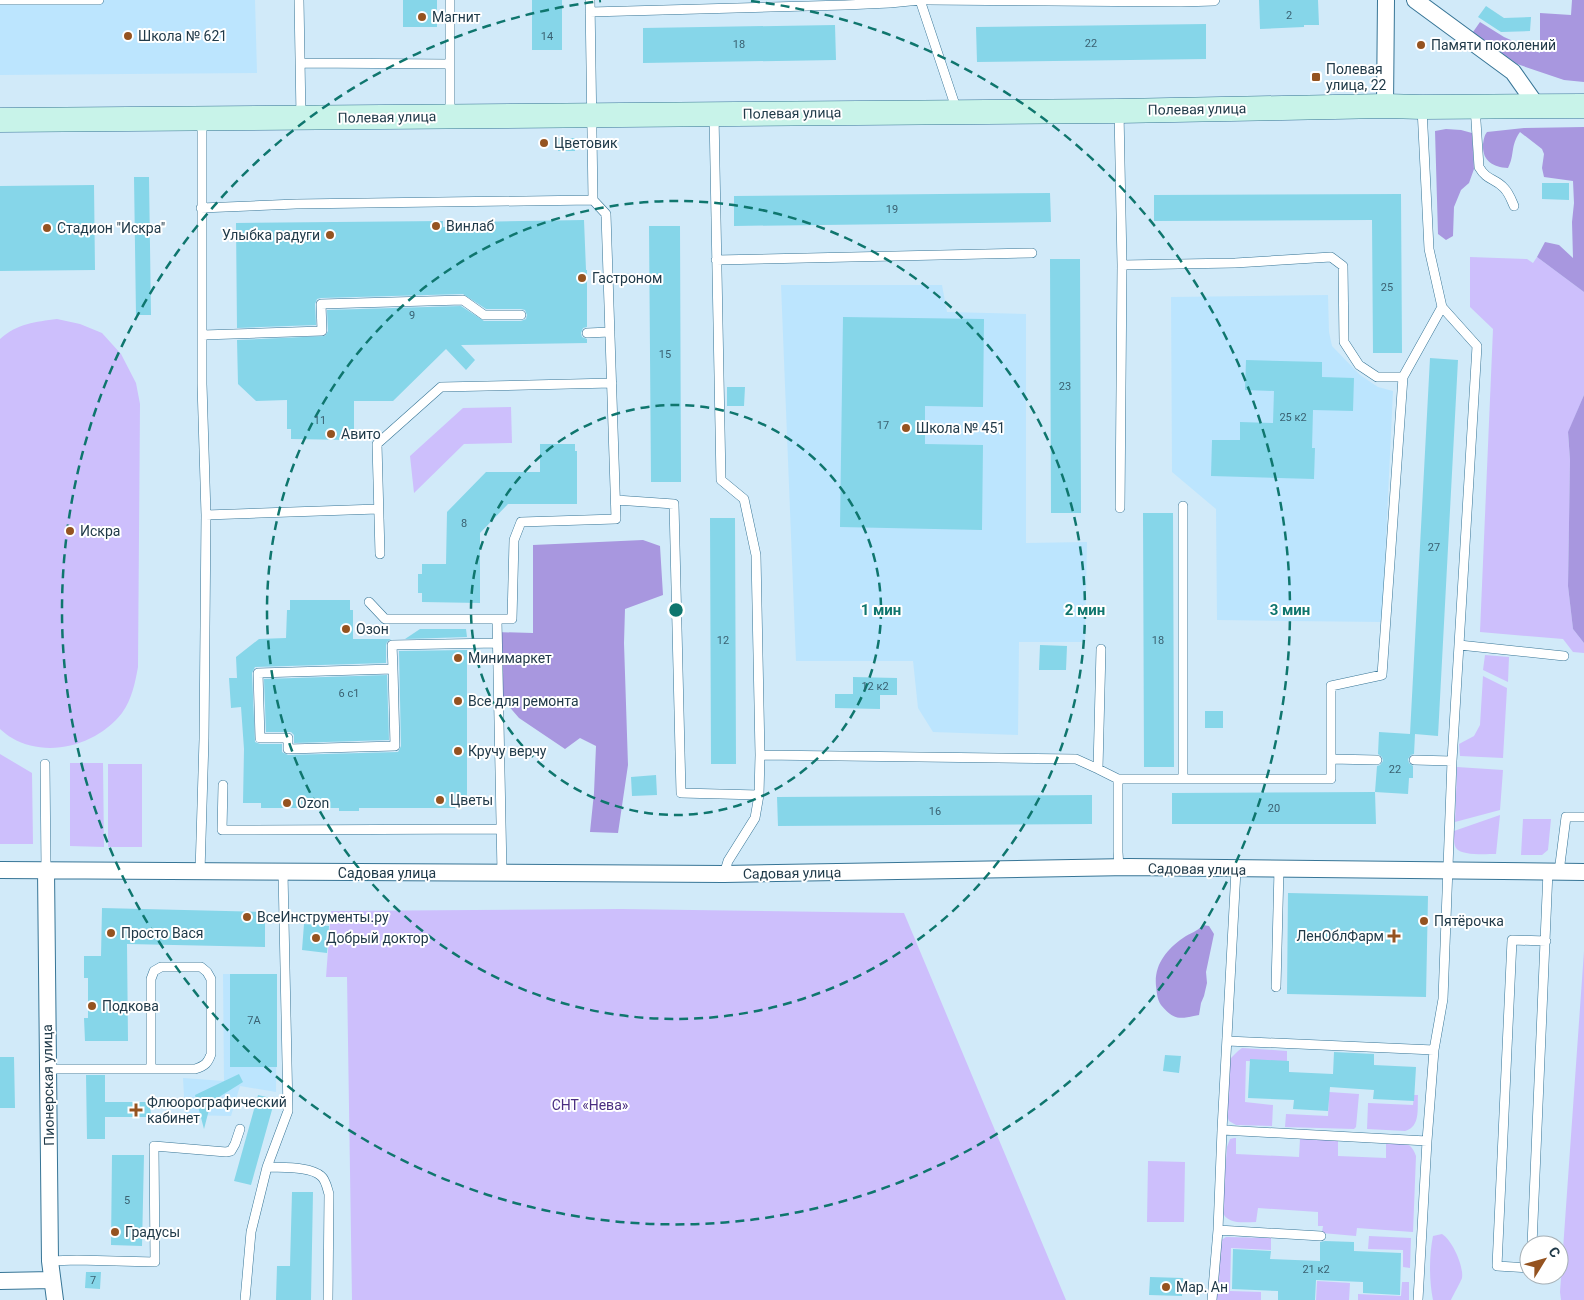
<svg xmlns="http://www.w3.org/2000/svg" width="1584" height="1300" viewBox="0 0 1584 1300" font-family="Roboto,sans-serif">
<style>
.built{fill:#bce5fe}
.green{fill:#cdbffc}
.forest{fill:#a897df}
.building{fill:#86d6e9}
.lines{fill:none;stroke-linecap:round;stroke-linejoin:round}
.lane-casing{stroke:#377596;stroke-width:10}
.street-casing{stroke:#377596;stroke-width:18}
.secondary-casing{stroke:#377596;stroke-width:25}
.lane{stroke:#fff;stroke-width:9}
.street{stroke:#fff;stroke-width:16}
.secondary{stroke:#c8f3e9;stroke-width:24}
.ring{fill:none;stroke:#0f766e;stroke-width:2.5;stroke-dasharray:9 6}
.poi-dot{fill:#955320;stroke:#fff;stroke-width:2}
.labels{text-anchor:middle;stroke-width:4;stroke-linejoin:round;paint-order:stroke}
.number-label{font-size:11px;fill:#3a6171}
.poi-label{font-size:14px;fill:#203a49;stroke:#fff;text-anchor:start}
.street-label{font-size:14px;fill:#203a49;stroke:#fff}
.park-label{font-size:14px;fill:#4a2e81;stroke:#fff}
.centre{fill:#0f766e;stroke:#fff;stroke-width:2.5}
.ring-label{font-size:15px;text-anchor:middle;font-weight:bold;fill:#0f766e;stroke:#fff;stroke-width:4;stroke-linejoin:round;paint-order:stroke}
</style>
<rect width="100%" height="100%" fill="#d1eaf9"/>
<path class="built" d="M0 0H255L257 73 0 75Z
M781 285H942L947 312 1026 314V543L1087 542 1085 642H1019L1018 735 933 732 918 708 913 661H796Z
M1328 295 1329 332 1332 346 1360 375 1378 387 1393 391 1382 622 1217 620 1216 509 1172 472 1171 297Z
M223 974H277L276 1092 240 1086 231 1116 185 1115 183 1078 224 1081Z"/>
<path class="green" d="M1470 257 1527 259 1533 263 1537 257 1584 292V395L1568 433 1570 460 1568 586 1573 629 1584 643V653L1573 652 1563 639 1480 632 1493 329 1470 307Z
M57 319 80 324 102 333 121 354 136 383 140 404 138 667C135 683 132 699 122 713 97 745 48 759 12 738 8 736 4 732 0 729V339C18 323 35 322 57 319Z
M511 407 512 443 464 444 414 493 410 456 463 408Z
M1485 655 1509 657 1508 682 1483 670Z
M1483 676 1507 688 1503 758 1460 756 1459 744 1474 736 1480 725Z
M0 754 32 773 33 844H0Z
M70 763H103L104 847 70 846Z
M108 764H142V847H108Z
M1457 767 1503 770 1500 810 1455 822Z
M1500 815 1496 854C1486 854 1461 856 1456 848 1453 843 1454 836 1454 831Z
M1523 819H1551L1548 850 1542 855H1521Z
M621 909 904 913 1066 1300H352L347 977H326L331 911Z
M1584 951V1300H1561L1560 1292Z
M1242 1048 1287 1051V1062L1246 1061 1245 1102 1273 1105 1272 1126 1236 1125 1229 1121 1226 1113 1230 1059 1238 1051Z
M1329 1092 1359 1094 1356 1127 1354 1129 1285 1127 1286 1114 1328 1116Z
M1414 1095H1418C1417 1108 1421 1127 1405 1131L1367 1129 1368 1103 1413 1105Z
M1234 1138H1236V1154L1299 1157 1300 1139 1338 1140V1156L1386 1158V1142C1401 1143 1410 1139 1416 1156L1413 1232 1357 1228 1356 1236 1322 1233 1323 1226H1318V1212L1258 1208 1256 1222C1243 1222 1227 1225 1222 1211L1227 1147 1230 1139Z
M1148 1161 1185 1162 1184 1222H1147Z
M1442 1234C1452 1240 1464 1266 1462 1278 1461 1281 1453 1296 1451 1300H1433C1429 1281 1429 1255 1433 1236Z
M1369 1236 1411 1238 1410 1268 1403 1267V1250L1368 1249Z
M1226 1237 1271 1238V1250L1231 1248 1230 1291 1261 1292V1300H1214L1220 1241Z
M1317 1281 1350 1283 1349 1300H1316Z
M1402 1282H1409V1300H1358V1294L1401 1296Z"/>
<path class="forest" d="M1572 0H1584V82L1564 80 1517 64 1473 32 1480 22 1504 37 1540 53V13L1571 15Z
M1584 127V292L1537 257 1545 242 1559 245 1573 258 1572 222 1574 203 1573 181 1544 177 1542 168 1544 154 1542 149 1520 132C1510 146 1515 155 1508 168 1492 167 1482 160 1483 144 1484 139 1484 136 1487 132L1524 128Z
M1446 129 1461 130 1472 133 1474 169 1469 183 1461 190 1454 207 1453 236 1446 240 1438 234 1435 131Z
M1584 395V643L1573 629 1568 586 1570 460 1568 432Z
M643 540 660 546 663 595 625 609 624 643 628 765 618 833 590 832 594 793 596 746 580 738 565 749 519 718 499 695 495 632 533 633V545Z
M1203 925 1209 926 1214 934 1206 972 1207 983 1204 996 1201 1003 1199 1015C1180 1019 1174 1021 1161 1005 1157 999 1157 993 1156 986 1154 965 1166 950 1183 938 1190 933 1197 932 1203 925Z"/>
<path class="building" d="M403 0H437V27H403Z
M532 0H562V50H532Z
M1259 0H1318L1319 25H1304V27L1260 29Z
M1486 6 1504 18 1531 17 1530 31 1501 32 1478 17Z
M1206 24V59L977 62 976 27Z
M835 25 836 60 643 63V28Z
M558 138H575V151H558Z
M134 177H149L151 315H136Z
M1542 183H1569V200L1542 199Z
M94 185 95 270 0 271V186Z
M1050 193 1051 222 734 226V196Z
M1401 194 1402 353H1373L1372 220 1154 221V195Z
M584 220 586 270H587V327L583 328 581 333 582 337 587 339V343L461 345 475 360 466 370 446 349 393 401H354V430H350V440L291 439V429H287V400L256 401 238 384 237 340 325 336 328 331 327 310 461 306 484 321H521L526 319 527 315 525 310 521 309H486L463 294 321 298 317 299 315 304 316 325 237 328 236 223 443 221V227H471V222Z
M649 226H680L681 482H651Z
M1050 259H1080L1081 513H1051Z
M843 317 984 319 983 407 925 406V444L983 445 982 530 840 527Z
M1430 358 1458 360 1438 736 1415 734 1414 754 1411 755 1408 759 1409 763 1413 766V778H1409L1408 794 1375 792 1377 766 1380 765 1383 761 1382 757 1378 754 1379 732 1410 734Z
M1246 360 1322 362V377L1354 378 1353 411 1313 410 1312 448H1315L1314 479 1211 476 1212 440H1240V422L1273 423 1274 391 1245 390Z
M727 387H745L744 406H727Z
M540 444H575V451H577V504H508L480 533V603L422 602V593H418V574H422V564H446L447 512 486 472H540Z
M1143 513H1173L1174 767H1144Z
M710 518H735L736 764H711Z
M290 600H350V610H353V639H391L387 642 386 645V663L255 667 252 673 255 742 260 744H282V752L288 755 398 752 401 746 399 651 467 650V806H455V808H359V811H339V808H261V803H243L244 749 241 707 231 708 229 678H237L236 657 259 639 286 638 287 610H290Z
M420 629H466L467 637 405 639Z
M1040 645 1067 646 1066 670H1039Z
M387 675 389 740 294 743V735L291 732H266L264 679Z
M853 677 897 678V695H880V709L835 708V694H853Z
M1205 711H1223V728H1205Z
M656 775 657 795 632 796 631 777Z
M1375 792 1376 824H1172V793Z
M1092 795V824L778 826 777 797Z
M1288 893 1428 896 1426 997 1287 994Z
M102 908 265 912V947L127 944 128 1041H85L84 1018H88V978H84V956H101Z
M304 924 329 926 327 953 302 950Z
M230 974H277V1067H230Z
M1334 1052 1374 1054V1065L1416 1067 1414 1101 1373 1099 1374 1090 1330 1087 1328 1111 1293 1109 1294 1100 1248 1098 1250 1059 1289 1061V1072L1333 1074Z
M1165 1055 1181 1056 1179 1073 1163 1071Z
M0 1057H14L15 1108H0Z
M239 1074 243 1082 211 1102 204 1129 195 1095Z
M86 1075H105V1102H150L151 1117H105V1139H87Z
M258 1095 275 1099 251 1185 234 1181Z
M112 1155H144L142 1246 111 1245Z
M292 1192H313L311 1300H276L277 1266H290Z
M1325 1241 1354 1242V1251L1401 1253 1400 1295 1363 1293V1282L1316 1280 1315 1300H1278V1291L1232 1289 1233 1249 1271 1251 1270 1259 1320 1261V1242Z
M86 1272H101L100 1289 85 1288Z
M1150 1277 1183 1278 1182 1296 1149 1295Z"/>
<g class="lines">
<g class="lane-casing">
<path id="lane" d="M0 0H99
M299 0 301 117
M920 0 957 111
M928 0 1181 2 1214 1 1215 0
M590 12 845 5 890 3 920 0
M300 63 450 64
M1475 106 1479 167C1487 181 1495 178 1504 188 1509 193 1511 199 1514 206
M1119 111 1122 265 1120 508
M714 114 721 480 744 499 756 555 760 755 759 795 755 818 728 861 724 874
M450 115V0
M201 208 296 204 593 200
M716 260 1032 253
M1122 265 1235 263 1331 257 1343 266 1344 342 1359 365 1377 377H1403
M587 333 610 332
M203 335 322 331 321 304 463 300 484 315H521
M616 500 674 504 681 793 759 795
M1183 506V778
M206 515 378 509
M380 554 377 444 441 387 612 383
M369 602 385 619H512L514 540 521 522 616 519 606 214 593 200 590 0
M497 620 502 873
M1459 645 1564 656
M1101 649 1098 769 1118 779V852L1119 868
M393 669 395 746 288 749V738H260L258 673 393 669 392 645 497 643
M760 755 1076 759 1098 769
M1331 759 1377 760
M1414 760 1452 761
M45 764 46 870
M1118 779H1331V686L1382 675 1403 377 1442 307
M223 785 222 830 501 829
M200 872 204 739 206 515 202 384V118
M1559 872 1566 817H1584
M1276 987 1279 869
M1227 1041 1434 1050
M48 1069H195C205 1066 208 1063 211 1054V979L207 972 201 967H161L154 971 151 979V1068
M1222 1130 1427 1141
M267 1167C282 1168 310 1166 321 1176 326 1180 327 1188 329 1194L328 1300
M1218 1230 1321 1236
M1532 1245 1548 871
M50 1261 77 1260 155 1262 154 1146 226 1152 231 1151 235 1144 240 1129
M1529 1268 1497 1266 1512 940 1546 941
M245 1300 251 1232 267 1167 288 1111 283 872
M1212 1300 1218 1230 1222 1130 1236 870
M1418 1300 1427 1141 1434 1050 1443 999 1452 761 1477 346 1442 307 1429 249 1422 108"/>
</g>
<g class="street-casing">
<path id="street" d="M1415 0 1513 72 1537 106
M1385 106 1386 0
M0 870 724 874 1129 867 1584 872
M46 870 50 1261 55 1300
M0 1281 52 1280"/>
</g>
<g class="secondary-casing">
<path id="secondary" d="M0 120 1119 111 1385 106 1422 107 1584 106"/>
</g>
<use href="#lane" class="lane"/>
<use href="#street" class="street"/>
<use href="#secondary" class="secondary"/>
</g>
<g class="ring">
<circle cx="676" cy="610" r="205"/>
<circle cx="676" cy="610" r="409"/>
<path d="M751 1A614 614 0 1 1 601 1"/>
</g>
<g class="poi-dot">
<circle cx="422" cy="17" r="5"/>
<circle cx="128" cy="36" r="5"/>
<circle cx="1421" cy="45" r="5"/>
<rect x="1311" y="72" width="10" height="10" rx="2.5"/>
<circle cx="544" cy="143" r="5"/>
<circle cx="436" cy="226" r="5"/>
<circle cx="47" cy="228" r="5"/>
<circle cx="330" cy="235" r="5"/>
<circle cx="582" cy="278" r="5"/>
<circle cx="906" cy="428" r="5"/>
<circle cx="331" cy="434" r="5"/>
<circle cx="70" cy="531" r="5"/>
<circle cx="346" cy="629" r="5"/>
<circle cx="458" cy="658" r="5"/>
<circle cx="458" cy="701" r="5"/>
<circle cx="458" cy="751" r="5"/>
<circle cx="440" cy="800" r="5"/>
<circle cx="287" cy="803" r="5"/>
<circle cx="247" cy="917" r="5"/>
<circle cx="1424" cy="921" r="5"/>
<circle cx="111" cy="933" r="5"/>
<path d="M1391.5 928.5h5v5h5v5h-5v5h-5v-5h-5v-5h5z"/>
<circle cx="316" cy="938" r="5"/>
<circle cx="92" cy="1006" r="5"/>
<path d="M133.5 1102.5h5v5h5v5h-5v5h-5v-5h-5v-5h5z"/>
<circle cx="115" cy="1232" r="5"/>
<circle cx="1166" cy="1287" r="5"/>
</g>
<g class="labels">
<g class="number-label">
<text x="1289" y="19">2</text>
<text x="547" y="40">14</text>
<text x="1091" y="47">22</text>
<text x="739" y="48">18</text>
<text x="892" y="213">19</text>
<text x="1387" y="291">25</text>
<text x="412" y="319">9</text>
<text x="665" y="358">15</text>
<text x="1065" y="390">23</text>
<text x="1293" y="421">25 к2</text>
<text x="320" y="424">11</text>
<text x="883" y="429">17</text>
<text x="464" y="527">8</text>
<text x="1434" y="551">27</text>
<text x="723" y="644">12</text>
<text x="1158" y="644">18</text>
<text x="875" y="690">12 к2</text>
<text x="349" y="697">6 с1</text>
<text x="1395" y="773">22</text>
<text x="1274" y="812">20</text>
<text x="935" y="815">16</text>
<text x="254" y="1024">7А</text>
<text x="127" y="1204">5</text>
<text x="1316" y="1273">21 к2</text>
<text x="93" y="1284">7</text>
</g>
<g class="poi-label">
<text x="432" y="22">Магнит</text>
<text x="138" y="41">Школа № 621</text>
<text x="1431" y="50">Памяти поколений</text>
<text x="1326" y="74">Полевая<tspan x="1326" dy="16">улица, 22</tspan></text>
<text x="554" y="148">Цветовик</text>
<text x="446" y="231">Винлаб</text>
<text x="57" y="233">Стадион "Искра"</text>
<text x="320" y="240" text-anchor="end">Улыбка радуги</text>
<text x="592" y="283">Гастроном</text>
<text x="916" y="433">Школа № 451</text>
<text x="341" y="439">Авито</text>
<text x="80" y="536">Искра</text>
<text x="356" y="634">Озон</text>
<text x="468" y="663">Минимаркет</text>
<text x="468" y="706">Все для ремонта</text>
<text x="468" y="756">Кручу верчу</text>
<text x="450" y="805">Цветы</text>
<text x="297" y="808">Ozon</text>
<text x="257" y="922">ВсеИнструменты.ру</text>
<text x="1434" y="926">Пятёрочка</text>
<text x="121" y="938">Просто Вася</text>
<text x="1384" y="941" text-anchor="end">ЛенОблФарм</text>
<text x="326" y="943">Добрый доктор</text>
<text x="102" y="1011">Подкова</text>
<text x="147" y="1107">Флюорографический<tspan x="147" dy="16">кабинет</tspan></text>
<text x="125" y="1237">Градусы</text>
<text x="1176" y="1292">Мар. Ан</text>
</g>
<g class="street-label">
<text transform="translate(1197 109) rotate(-1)" y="5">Полевая улица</text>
<text transform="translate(792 113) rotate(-1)" y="5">Полевая улица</text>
<text transform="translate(387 117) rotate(-1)" y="5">Полевая улица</text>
<text transform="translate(1197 869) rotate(1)" y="5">Садовая улица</text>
<text x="387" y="878">Садовая улица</text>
<text transform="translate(792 873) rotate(-1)" y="5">Садовая улица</text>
<text transform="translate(48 1085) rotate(-91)" y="5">Пионерская улица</text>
</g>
<g class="park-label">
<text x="590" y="1110">СНТ «Нева»</text>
</g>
</g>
<circle cx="676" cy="610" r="8" class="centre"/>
<g class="ring-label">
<text x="881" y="615">1 мин</text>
<text x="1085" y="615">2 мин</text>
<text x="1290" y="615">3 мин</text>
</g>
<g transform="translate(1544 1260) rotate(53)"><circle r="24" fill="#ffffff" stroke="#a6b0b6"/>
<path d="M0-4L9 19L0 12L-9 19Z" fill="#955320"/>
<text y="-8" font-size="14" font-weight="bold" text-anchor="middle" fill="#203a49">С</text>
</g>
</svg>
